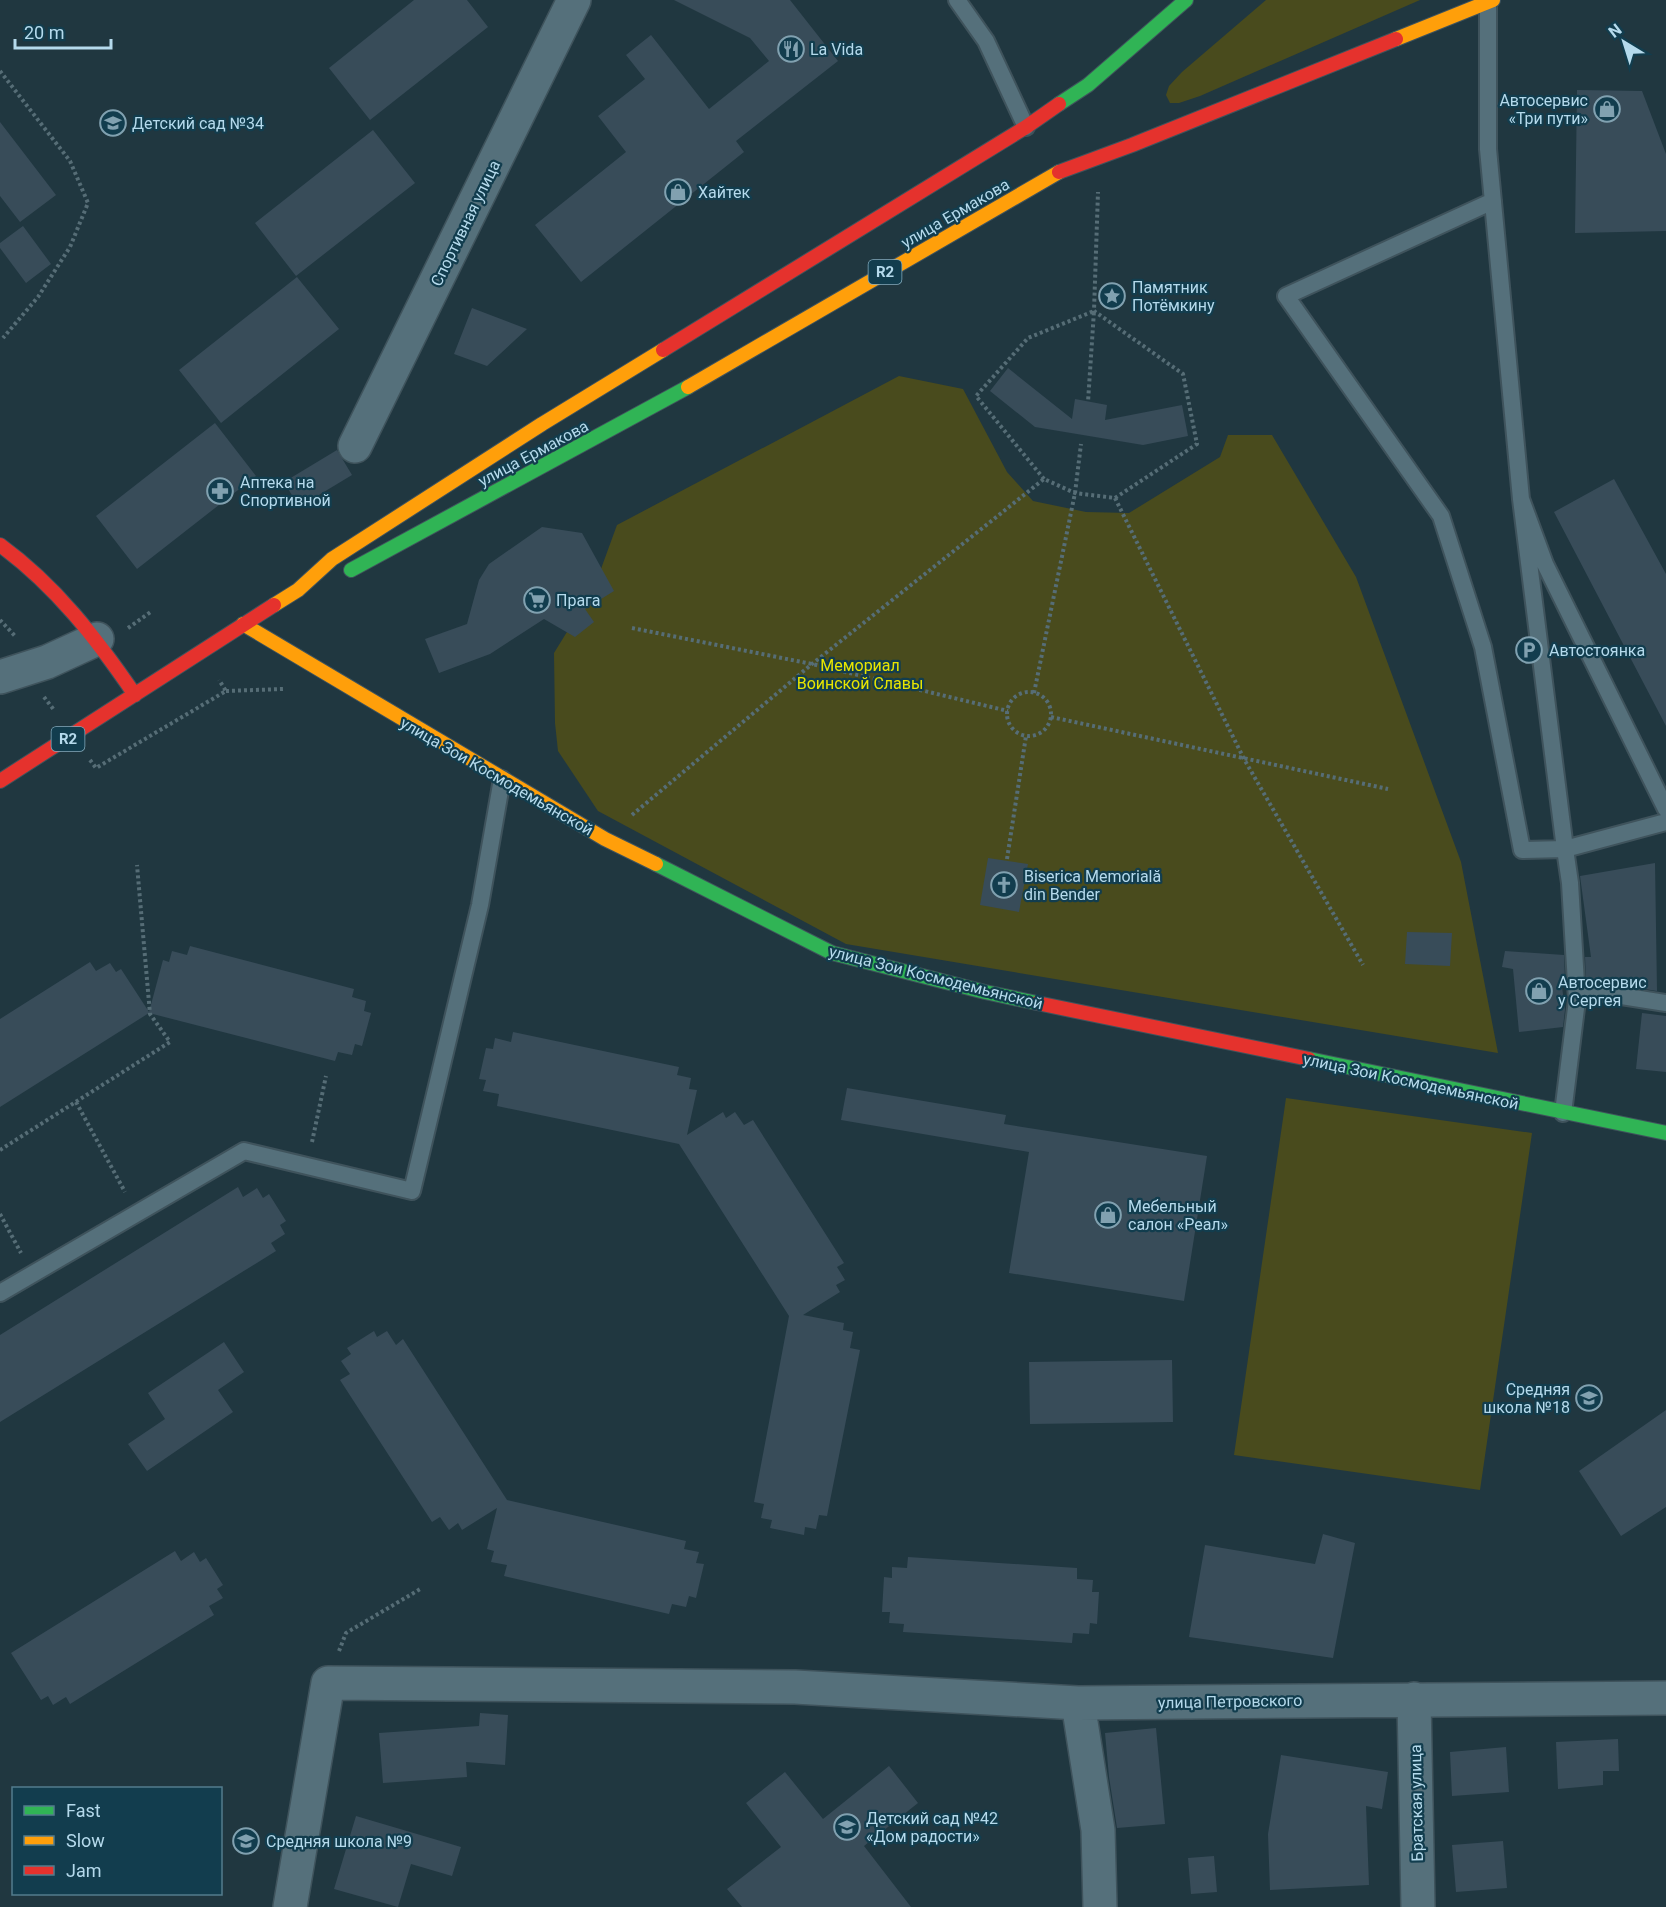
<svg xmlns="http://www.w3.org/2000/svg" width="1666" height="1907" viewBox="0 0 1666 1907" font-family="Roboto,sans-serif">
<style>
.green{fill:#494b1d}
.building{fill:#384c59}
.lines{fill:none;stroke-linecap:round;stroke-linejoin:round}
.lane-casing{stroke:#3f535c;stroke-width:20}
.street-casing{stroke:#3f535c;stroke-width:36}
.fast-casing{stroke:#3f535c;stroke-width:16}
.slow-casing{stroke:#3f535c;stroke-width:16}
.jam-casing{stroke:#3f535c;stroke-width:16}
.path{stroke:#566d76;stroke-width:4;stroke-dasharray:3 3;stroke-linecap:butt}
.lane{stroke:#55707b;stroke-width:16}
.street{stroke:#55707b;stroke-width:33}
.fast{stroke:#30b455;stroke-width:14}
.slow{stroke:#ff9f0a;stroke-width:14}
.jam{stroke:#e5322d;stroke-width:14}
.labels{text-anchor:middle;stroke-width:4.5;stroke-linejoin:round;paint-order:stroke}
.shield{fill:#123d4e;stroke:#84abbd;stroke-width:1.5}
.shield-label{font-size:15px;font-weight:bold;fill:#b5daec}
.poi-label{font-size:16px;fill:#b5daec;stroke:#123d4e;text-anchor:start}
.street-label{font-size:16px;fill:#b5daec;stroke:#123d4e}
.park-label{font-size:16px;fill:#e8e500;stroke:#123d4e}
</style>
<rect width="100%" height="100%" fill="#203740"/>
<path class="green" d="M1266 0H1420L1200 96 1179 103H1170L1166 95 1169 86 1182 72Z
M899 376 963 389 1007 472 1033 501 1086 512 1129 513 1220 457 1228 435H1272L1356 577 1461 862 1498 1053 846 944 598 811 558 751 555 723 554 653 594 588 617 525Z
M1286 1098 1532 1133 1480 1490 1234 1455Z"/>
<path class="building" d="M414 0H467L488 27 370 120 329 68Z
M674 0H790L838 61 736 141 744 152 581 282 535 225 626 152 598 116 645 79 626 55 651 35 709 109 769 61 750 38Z
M1577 90 1642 91 1666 154V231L1575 233Z
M0 122 56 195 20 222 0 196Z
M373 130 415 183 296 276 255 223Z
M23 226 51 264 26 283 0 248V243Z
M297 277 339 329 221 423 179 370Z
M472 308 527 329 487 366 454 354Z
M1008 368 1072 419 1075 399 1107 405 1105 420 1182 405 1188 436 1143 445 1035 427 990 391Z
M215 423 256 476 137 569 96 516Z
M337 450 352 475 299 507 284 482Z
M1614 479 1666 574V726L1554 512Z
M542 527 582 533 614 591 585 609 594 622 575 637 544 619 490 654 439 673 425 639 467 624 479 580 489 564Z
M988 858 1028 864 1019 912 980 905Z
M1655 863 1657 991 1586 980 1585 957H1591L1580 876Z
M1407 932 1452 933 1450 966 1405 964Z
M190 946 354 989 352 997 366 1001 364 1011 371 1013 362 1046 355 1044 352 1055 338 1052 335 1061 149 1013 0 1107V1019L90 962 96 971 110 963 116 972 121 969 149 1012 163 960 169 962 172 951 187 955Z
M1505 951 1564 955 1565 980 1561 979 1565 1010 1563 1027 1519 1032 1513 969 1502 967Z
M1642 1013 1666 1016V1072L1636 1069Z
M513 1032 679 1067 677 1075 691 1078 689 1089 697 1090 687 1135 723 1112 726 1118 735 1112 744 1125 753 1120 844 1263 837 1267 845 1280 836 1285 840 1292 803 1315 844 1323 843 1330 853 1332 850 1348 860 1350 827 1516 819 1515 816 1529 805 1527 804 1535 770 1528 772 1520 761 1518 764 1504 754 1502 789 1316 679 1144 497 1106 499 1094 483 1091 486 1080 479 1079 486 1048 493 1049 495 1038 511 1042Z
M847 1088 1006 1115 1004 1124 1207 1156 1184 1301 1009 1273 1029 1152 841 1120Z
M238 1187 243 1197 257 1188 263 1198 269 1194 286 1221 280 1225 285 1234 271 1243 276 1251 0 1422V1335Z
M374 1331 377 1337 387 1331 396 1345 403 1339 507 1500 686 1541 684 1549 699 1552 696 1563 704 1564 696 1598 689 1596 686 1607 672 1604 669 1614 504 1576 507 1565 491 1562 494 1551 487 1549 497 1508 462 1530 458 1523 449 1530 440 1517 432 1522 340 1380 350 1374 341 1361 351 1354 347 1348Z
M224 1342 244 1372 218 1390 233 1412 147 1471 128 1444 165 1419 148 1393Z
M1172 1360 1173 1422 1030 1424 1029 1362Z
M1666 1410V1507L1621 1536 1579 1471Z
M1323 1534 1355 1543 1333 1658 1189 1637 1205 1545 1315 1564Z
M175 1551 181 1561 194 1552 200 1562 206 1558 223 1585 217 1589 223 1598 209 1606 214 1615 70 1704 66 1697 53 1705 48 1696 41 1700 11 1653Z
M908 1557 1077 1568V1579L1093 1580 1092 1592H1099L1097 1624 1090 1623 1089 1634 1073 1633 1072 1643 903 1632 904 1624 889 1623 890 1612H882L884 1577 892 1578V1567L907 1568Z
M480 1713 508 1715 505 1765 466 1762 467 1777 383 1783 379 1733 479 1726Z
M1156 1728 1165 1824 1117 1828 1109 1777 1105 1733Z
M1618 1739 1619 1771H1603V1785L1558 1789 1556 1742Z
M1506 1747 1509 1792 1452 1796 1450 1752Z
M1281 1755 1388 1772 1382 1809 1366 1806 1369 1885 1270 1890 1268 1834Z
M889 1766 918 1803 864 1846 911 1907H742L727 1889 781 1847 746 1803 785 1772 823 1819Z
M356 1816 461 1847 452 1876 411 1864 398 1907 334 1889Z
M1503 1841 1507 1888 1456 1892 1452 1845Z
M1214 1856 1217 1892 1191 1894 1188 1858Z"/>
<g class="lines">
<g class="lane-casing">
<path id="lane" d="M957 0 986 41 1026 127
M1488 2V149L1521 499 1545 564 1666 809
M1493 201 1286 296 1441 516 1483 647 1522 850 1565 849 1521 499
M1577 989 1666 1003
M1563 1113 1577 1000 1570 883 1565 849 1666 822
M0 1293 244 1151 412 1191 480 905 502 779"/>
</g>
<g class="street-casing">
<path id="street" d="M355 446 574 0
M0 677 47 662 97 639
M1414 1699 1418 1907
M1078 1703 1098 1830 1100 1907
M290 1907 328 1683 795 1687 1078 1703 1666 1698"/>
</g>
<g class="fast-casing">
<path id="fast" d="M1059 104 1088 85 1186 0
M351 570 688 387
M656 864 832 953 985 992 1037 1003
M1309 1059 1666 1133"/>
</g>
<g class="slow-casing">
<path id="slow" d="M1396 39 1493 0
M688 387 1059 172
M274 605 298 590 332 559 542 424 663 350
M243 624 605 839 656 864"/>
</g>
<g class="jam-casing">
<path id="jam" d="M1059 172 1132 145 1396 39
M663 350 1026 127 1059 104
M0 545C56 586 96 638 135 695
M0 781 274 605
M1037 1003 1309 1059"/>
</g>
<path class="path" d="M0 71 70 161 88 203 70 247 38 297 3 338
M1044 479 976 396 1028 338 1094 311 1088 402
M1115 498 1244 759 1363 965
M0 620 16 637
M128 628 152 611
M632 628 812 664 1008 711
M226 691 283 689
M1007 714a22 22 0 1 1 44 0a22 22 0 1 1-44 0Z
M1034 693 1075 493 1081 444
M44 697 54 710
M1051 717 1388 789
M90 760 96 768 226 691 219 680
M632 815 812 664 1044 479 1075 493 1115 498 1197 444 1183 374 1094 311 1098 192
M1007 859 1026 736
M76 1102 125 1192
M312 1142 326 1076
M0 1150 170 1042 150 1014 137 865
M0 1214 21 1253
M339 1651 346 1633 422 1588"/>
<use href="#lane" class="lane"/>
<use href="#street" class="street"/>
<use href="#fast" class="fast"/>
<use href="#slow" class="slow"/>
<use href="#jam" class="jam"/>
</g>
<defs>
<g id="restaurant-ring" transform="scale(1.35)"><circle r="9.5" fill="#123d4e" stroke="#81a1b0" stroke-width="1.5"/><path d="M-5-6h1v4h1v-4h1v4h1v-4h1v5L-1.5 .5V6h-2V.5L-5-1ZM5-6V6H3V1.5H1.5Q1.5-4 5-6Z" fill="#81a1b0"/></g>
<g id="shop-ring" transform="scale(1.35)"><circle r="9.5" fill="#123d4e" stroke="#81a1b0" stroke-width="1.5"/><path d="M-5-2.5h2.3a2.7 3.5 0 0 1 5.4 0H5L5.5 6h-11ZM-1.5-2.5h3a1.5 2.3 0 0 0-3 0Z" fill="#81a1b0"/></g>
<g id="school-ring" transform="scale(1.35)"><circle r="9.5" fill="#123d4e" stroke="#81a1b0" stroke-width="1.5"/><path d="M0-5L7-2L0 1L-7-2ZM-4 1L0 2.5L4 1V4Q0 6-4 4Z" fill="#81a1b0"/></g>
<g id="sight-ring" transform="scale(1.35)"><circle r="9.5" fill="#123d4e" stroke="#81a1b0" stroke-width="1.5"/><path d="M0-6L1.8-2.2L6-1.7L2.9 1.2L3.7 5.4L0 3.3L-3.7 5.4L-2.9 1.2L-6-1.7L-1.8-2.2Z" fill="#81a1b0"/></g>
<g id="pharmacy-ring" transform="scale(1.35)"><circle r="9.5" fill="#123d4e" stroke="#81a1b0" stroke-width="1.5"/><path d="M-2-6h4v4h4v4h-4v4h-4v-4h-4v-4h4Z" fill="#81a1b0"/></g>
<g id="supermarket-ring" transform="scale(1.35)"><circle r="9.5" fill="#123d4e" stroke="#81a1b0" stroke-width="1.5"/><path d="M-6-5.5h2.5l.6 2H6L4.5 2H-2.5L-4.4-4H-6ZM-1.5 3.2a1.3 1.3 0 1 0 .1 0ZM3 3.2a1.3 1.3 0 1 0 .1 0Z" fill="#81a1b0"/></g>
<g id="parking-ring" transform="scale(1.35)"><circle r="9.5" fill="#123d4e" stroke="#81a1b0" stroke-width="1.5"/><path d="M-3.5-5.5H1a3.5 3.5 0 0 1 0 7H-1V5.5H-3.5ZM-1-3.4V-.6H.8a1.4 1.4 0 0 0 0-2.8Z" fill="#81a1b0"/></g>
<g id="church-ring" transform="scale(1.35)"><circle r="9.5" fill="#123d4e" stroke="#81a1b0" stroke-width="1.5"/><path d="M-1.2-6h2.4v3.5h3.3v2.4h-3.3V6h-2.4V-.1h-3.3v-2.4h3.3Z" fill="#81a1b0"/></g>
</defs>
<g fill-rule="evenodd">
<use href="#restaurant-ring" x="791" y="49"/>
<use href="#shop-ring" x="1607" y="109"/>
<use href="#school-ring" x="113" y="123"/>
<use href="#shop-ring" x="678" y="192"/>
<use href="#sight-ring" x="1112" y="296"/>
<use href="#pharmacy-ring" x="220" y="491"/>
<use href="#supermarket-ring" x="537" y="600"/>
<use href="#parking-ring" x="1529" y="650"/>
<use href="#church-ring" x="1004" y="885"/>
<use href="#shop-ring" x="1539" y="991"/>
<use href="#shop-ring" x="1108" y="1215"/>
<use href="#school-ring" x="1589" y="1398"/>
<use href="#school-ring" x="847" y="1827"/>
<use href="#school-ring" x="246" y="1841"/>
</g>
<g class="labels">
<g class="shield">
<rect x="868.5" y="260" width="33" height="24" rx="4.5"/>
<rect x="51.5" y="727" width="33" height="24" rx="4.5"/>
</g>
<g class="shield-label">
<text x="885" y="277">R2</text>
<text x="68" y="744">R2</text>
</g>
<g class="poi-label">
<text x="810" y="55">La Vida</text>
<text x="1588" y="106" text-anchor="end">Автосервис<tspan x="1588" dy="18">«Три пути»</tspan></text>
<text x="132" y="129">Детский сад №34</text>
<text x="698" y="198">Хайтек</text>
<text x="1132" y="293">Памятник<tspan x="1132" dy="18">Потёмкину</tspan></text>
<text x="240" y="488">Аптека на<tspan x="240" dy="18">Спортивной</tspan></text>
<text x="556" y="606">Прага</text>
<text x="1549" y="656">Автостоянка</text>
<text x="1024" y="882">Biserica Memorială<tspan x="1024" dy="18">din Bender</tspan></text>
<text x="1558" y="988">Автосервис<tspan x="1558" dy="18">у Сергея</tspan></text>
<text x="1128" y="1212">Мебельный<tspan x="1128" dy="18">салон «Реал»</tspan></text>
<text x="1570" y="1395" text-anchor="end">Средняя<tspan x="1570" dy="18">школа №18</tspan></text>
<text x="866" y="1824">Детский сад №42<tspan x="866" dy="18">«Дом радости»</tspan></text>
<text x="266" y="1847">Средняя школа №9</text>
</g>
<g class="street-label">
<text transform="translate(955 213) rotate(-30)" y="6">улица Ермакова</text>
<text transform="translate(465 223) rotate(-64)" y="6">Спортивная улица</text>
<text transform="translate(533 453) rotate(-28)" y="6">улица Ермакова</text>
<text transform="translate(497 776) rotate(30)" y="6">улица Зои Космодемьянской</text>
<text transform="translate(936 977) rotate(14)" y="6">улица Зои Космодемьянской</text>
<text transform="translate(1411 1081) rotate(12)" y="6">улица Зои Космодемьянской</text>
<text transform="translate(1230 1701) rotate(-1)" y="6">улица Петровского</text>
<text transform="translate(1416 1803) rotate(-91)" y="6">Братская улица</text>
</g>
<g class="park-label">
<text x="860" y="671">Мемориал<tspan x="860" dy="18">Воинской Славы</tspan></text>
</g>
</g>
<rect x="12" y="1787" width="210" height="108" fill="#123d4e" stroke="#537c8d" stroke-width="1.5"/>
<rect x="24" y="1806" width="30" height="9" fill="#30b455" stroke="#537c8d" stroke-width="1.5"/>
<text x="66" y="1817" font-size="18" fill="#b5daec">Fast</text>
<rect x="24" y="1836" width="30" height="9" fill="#ff9f0a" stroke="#537c8d" stroke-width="1.5"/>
<text x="66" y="1847" font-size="18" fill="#b5daec">Slow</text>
<rect x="24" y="1866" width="30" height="9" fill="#e5322d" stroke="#537c8d" stroke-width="1.5"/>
<text x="66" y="1877" font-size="18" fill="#b5daec">Jam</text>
<g transform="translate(1624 42) rotate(322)" stroke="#123d4e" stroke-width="4.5" paint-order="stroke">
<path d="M0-4.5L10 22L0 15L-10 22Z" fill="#b5daec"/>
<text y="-9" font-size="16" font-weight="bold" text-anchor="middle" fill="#b5daec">N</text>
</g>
<path d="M15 39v9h96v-9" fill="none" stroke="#b5daec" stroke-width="3"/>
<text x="24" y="39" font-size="18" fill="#b5daec" stroke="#123d4e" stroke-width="4.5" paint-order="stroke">20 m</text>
</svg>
